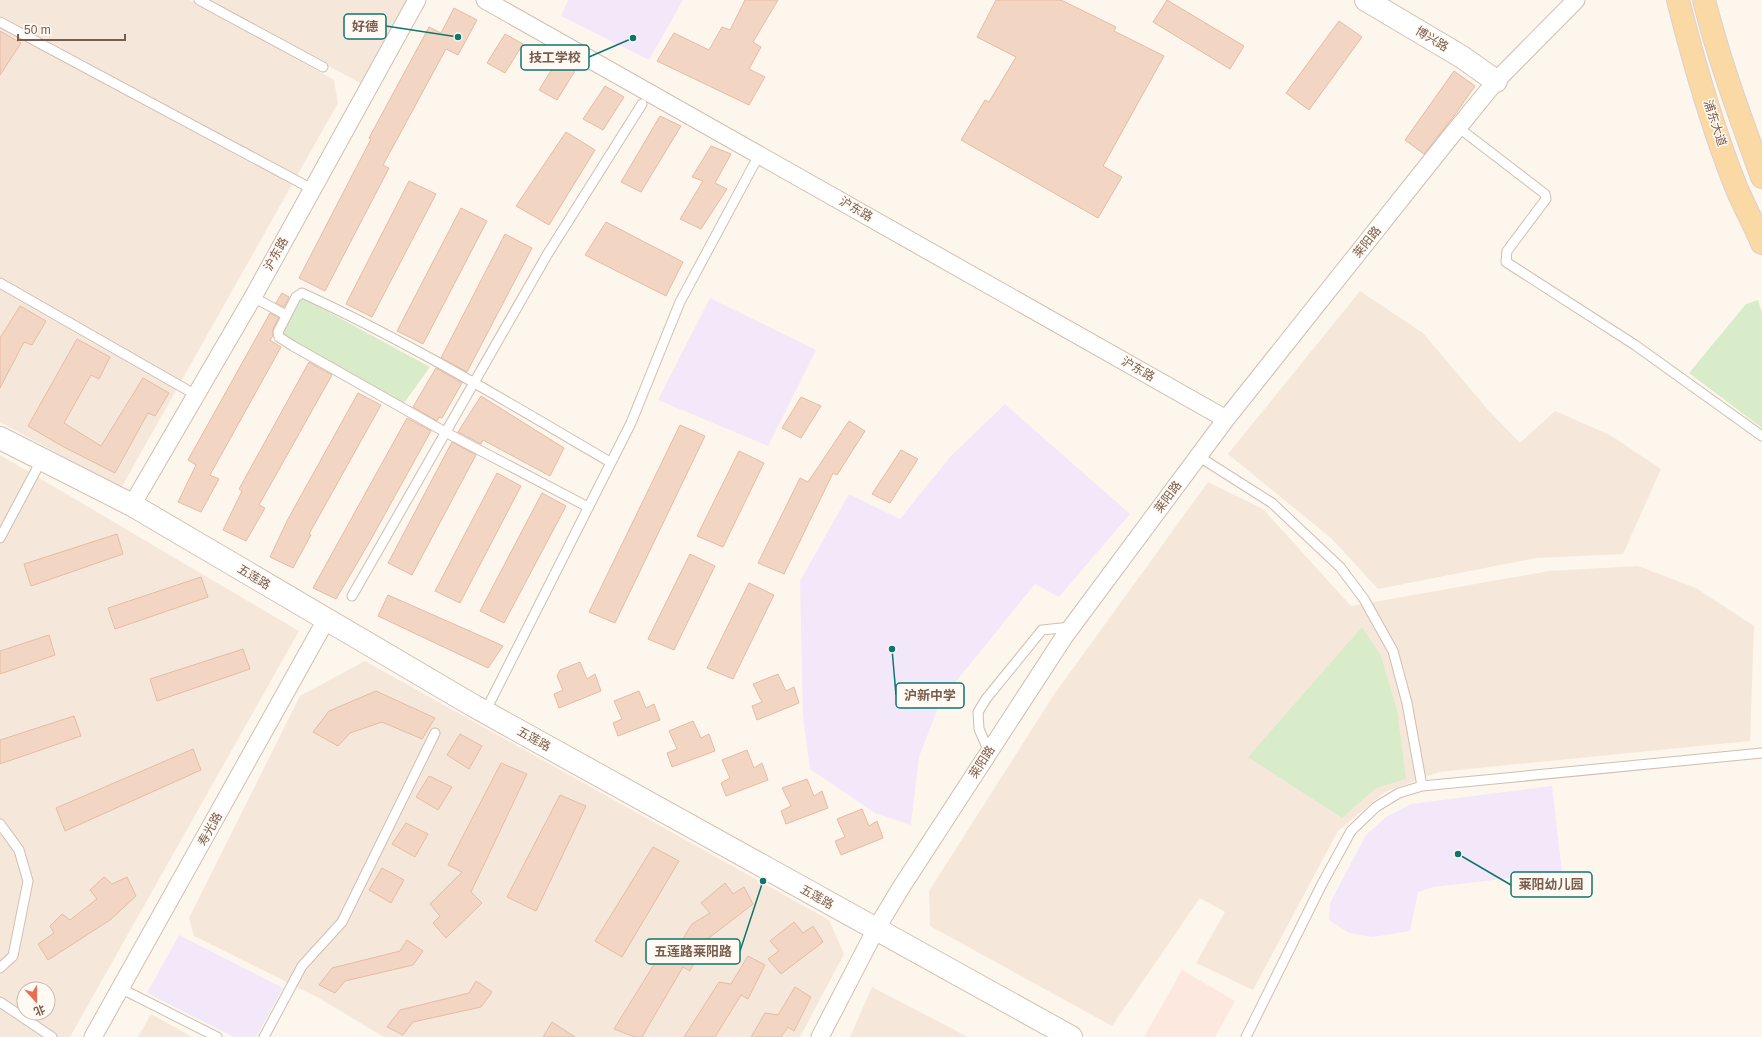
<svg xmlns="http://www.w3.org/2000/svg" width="1762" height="1037" viewBox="0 0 1762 1037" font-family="Arial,'Noto Sans SC',sans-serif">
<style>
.residential{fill:#f5e8da;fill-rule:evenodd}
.commercial{fill:#fde8e0}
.education{fill:#f3e8fa}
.green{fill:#d8ecc9}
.building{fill:#f3d5c3;stroke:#e6bba3}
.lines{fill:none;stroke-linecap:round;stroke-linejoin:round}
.lane-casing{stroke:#d1beb0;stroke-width:11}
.street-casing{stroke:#d1beb0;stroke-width:19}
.secondary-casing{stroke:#d6c0b0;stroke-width:24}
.primary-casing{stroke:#dad1cd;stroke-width:24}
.lane{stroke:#fff;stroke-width:9}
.street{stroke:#fff;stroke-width:17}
.secondary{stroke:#fff;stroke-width:22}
.primary{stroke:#fbd9a5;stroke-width:22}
.labels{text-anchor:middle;stroke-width:3;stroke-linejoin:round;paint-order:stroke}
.street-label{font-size:12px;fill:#7a5c4d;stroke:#fffaf3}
.leader{fill:none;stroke:#0f766e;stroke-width:1.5}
.callout-dot{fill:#0f766e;stroke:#fffaf3;stroke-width:1.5}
.callout{fill:#fffaf3;stroke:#0f766e;stroke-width:1.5}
.callout-label{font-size:13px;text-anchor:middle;font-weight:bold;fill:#7a5c4d}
</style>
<rect width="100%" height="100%" fill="#fdf6ec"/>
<path class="residential" d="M0 0H190L334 80 338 103 121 488 0 422Z
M208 0H410L362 84Z
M1360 291 1423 333 1489 411 1520 443 1555 411 1610 435 1661 469 1623 554 1536 558 1378 589 1331 538 1228 454Z
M0 455 299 631 70 1037H0ZM24 989H48V1013H24Z
M1208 482 1263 509 1351 606 1549 571 1638 566 1696 588 1754 626 1750 741 1439 772 1385 792 1338 831 1253 990 1196 963 1225 912 1200 898 1112 1026 930 926 929 891 1053 696Z
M365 661 829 920 844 954 800 1037H384L319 998 194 936 189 918 300 696Z
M872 987 968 1037H850Z
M151 1014 192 1037H138Z"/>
<path class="commercial" d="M1182 970 1235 1001 1215 1037H1144Z"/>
<path class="education" d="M568 0H683L649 60 561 16Z
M710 298 816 350 768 446 658 400Z
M1005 404 1130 514 1059 597 1035 584 941 700 919 757 911 825 875 813 810 769 803 716 800 581 849 494 900 519 950 457Z
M1552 786 1562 872 1433 887 1418 892 1410 931 1373 937 1349 933 1329 920 1330 903 1366 835 1386 817 1411 804Z
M179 935 283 988 256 1037H234L147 993Z"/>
<path class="green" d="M301 297 430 367 404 403 280 334Z
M1758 300 1762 313V428L1689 373 1746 304Z
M1362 627 1381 656 1397 710 1406 779 1376 788 1342 818 1248 757Z"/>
<path class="building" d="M745 0H778L753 42 761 47 749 69 765 77 749 105 657 61 674 33 709 50 722 27 730 30Z
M996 0H1061L1116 27 1114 31 1164 56 1103 166 1122 177 1098 218 961 140 985 100 989 102 1016 57 977 37Z
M1167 0 1244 46 1230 69 1153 22Z
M454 8 477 20 458 55 446 49 383 165 389 168 325 291 299 278 371 139 369 138 429 27 441 33Z
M1339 21 1362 37 1309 110 1286 93Z
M0 31 21 43 0 75Z
M505 34 523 44 505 73 487 63Z
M557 61 575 71 557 100 539 90Z
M1454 71 1475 86 1454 116 1424 154 1405 140Z
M605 86 624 97 603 130 583 119Z
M660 116 681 126 641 192 621 182Z
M566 132 595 150 549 225 516 206Z
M711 146 731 154 715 183 727 189 701 229 680 219 703 181 692 177Z
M409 181 436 194 372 317 346 304Z
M461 208 487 221 423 344 397 331Z
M606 222 683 262 666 296 585 255Z
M505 234 532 248 467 372 441 358Z
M282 293 289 297 284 307 276 303Z
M20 306 46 321 32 345 24 342 0 388V338Z
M270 313 279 318 273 329V336L270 340 281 347 210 475 219 479 201 512 178 502 196 465 188 460Z
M77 339 110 357 99 379 91 375 64 423 101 446 143 378 169 393 155 416 148 413 115 473 60 445 28 426Z
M309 362 332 375 259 505 265 508 246 541 223 530 242 491 239 489Z
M436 368 462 383 442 418 439 417 437 421 413 407Z
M358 393 381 405 309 534 311 535 293 568 270 557 288 519Z
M481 396 564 448 550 476 483 440 481 444 458 432Z
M801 397 821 406 801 438 782 428Z
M407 418 431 431 370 541 336 599 313 588Z
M849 421 865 431 837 475 833 473 784 574 758 563 800 478 808 482Z
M680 425 705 436 615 623 589 612Z
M452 442 476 455 412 575 388 563Z
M901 450 918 459 890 503 872 494Z
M739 451 764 463 723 547 697 536Z
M497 473 521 486 460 603 435 591Z
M542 493 566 506 504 623 480 611Z
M117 534 123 554 31 586 24 564Z
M690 554 715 566 674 650 648 639Z
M201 577 208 597 115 629 108 608Z
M749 583 774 595 733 679 707 668Z
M388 595 490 640 503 646 488 668 378 616Z
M49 635 55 655 0 674V651Z
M243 649 250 669 157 701 150 679Z
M580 662 587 679 595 674 601 691 559 708 554 694 563 690 557 676 560 670Z
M778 674 786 691 794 687 799 703 757 720 752 706 762 702 753 684Z
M376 691 435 718 422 739 382 722 350 733 338 746 313 732 329 711Z
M639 691 646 708 654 704 660 720 618 736 613 723 622 719 614 701Z
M74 716 81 736 0 764V740Z
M693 721 701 738 709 734 715 751 672 767 667 753 677 749 669 731Z
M460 734 482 746 469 769 447 755Z
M193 749 201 770 65 831 56 808Z
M747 750 754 768 762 763 768 780 726 796 721 783 730 778 722 760Z
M501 763 527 774 471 892 482 903 446 938 433 923 440 916 430 904 462 872 448 865Z
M429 776 452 787 438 810 416 797Z
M807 779 814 796 822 791 828 808 786 824 781 811 791 806 782 788Z
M560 795 586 806 536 911 507 897Z
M862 809 869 826 877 821 883 838 841 855 835 841 845 837 837 819Z
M406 823 428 834 415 857 392 844Z
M653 847 679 861 622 957 595 941Z
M382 868 404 880 391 903 369 890Z
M104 877 112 884 127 877 136 896 110 920 48 960 38 944 54 933 50 926 62 914 70 920 97 899 90 890Z
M725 883 733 894 744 887 753 904 705 941 690 971 683 967 642 1037H635L614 1029 661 953 673 955 692 924 710 913 701 903Z
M794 922 803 933 813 926 823 942 781 974 768 959 779 951 770 941Z
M407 940 423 951 413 965 345 981 335 993 319 985 332 968 400 951Z
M748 956 765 965 748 999 741 995 715 1037H684L719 982 731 984Z
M476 981 492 992 481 1007 413 1022 403 1035 387 1027 400 1010 469 993Z
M795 987 811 997 794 1031 788 1027 781 1037H751L765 1013 778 1015Z
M552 1022 575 1037H543Z"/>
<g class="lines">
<g class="lane-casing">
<path id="lane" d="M199 0 323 67
M0 22 312 189
M1459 128 1545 194 1546 199 1507 251 1506 262 1635 345 1762 436
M0 283 196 395
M253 297 286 315
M1198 456 1272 503 1340 567 1364 599 1393 651 1407 703 1422 786
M588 507 445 432 293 346 279 337 278 332 296 297 302 293C409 342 509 403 610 462
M0 538 42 459
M352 596 547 255 642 104
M485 712 631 423 680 302 759 155
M989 752 979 729 978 712 986 699 1042 630 1071 627
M0 824 19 850 28 881 13 956 0 968
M120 988 217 1037
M0 1002 52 1037
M264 1037 302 966 342 922 435 733
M1246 1037 1322 884 1351 831 1376 807 1399 793 1422 786 1762 753"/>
</g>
<g class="street-casing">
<path id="street" d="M485 0 1226 419
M132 505 253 297 417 0
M93 1037 326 620
M820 1037 876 929 902 886 1064 637 1226 419 1447 141 1496 81 1576 0"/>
</g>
<g class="secondary-casing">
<path id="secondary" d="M1366 0 1462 57 1496 81
M0 438 132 505 474 706 1071 1037"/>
</g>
<g class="primary-casing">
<path id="primary" d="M1678 0C1694 63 1712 127 1736 187 1744 206 1754 224 1762 243
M1704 0C1719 60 1741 119 1762 177"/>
</g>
<use href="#lane" class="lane"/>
<use href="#street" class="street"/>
<use href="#secondary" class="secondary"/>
<use href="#primary" class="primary"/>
</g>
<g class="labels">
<g class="street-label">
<text transform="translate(1432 39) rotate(31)" y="4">博兴路</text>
<text transform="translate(1715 123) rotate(72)" y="4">浦东大道</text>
<text transform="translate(856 209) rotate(30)" y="4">沪东路</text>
<text transform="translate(1367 242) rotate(-51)" y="4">莱阳路</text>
<text transform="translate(276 254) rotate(-61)" y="4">沪东路</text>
<text transform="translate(1138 369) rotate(30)" y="4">沪东路</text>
<text transform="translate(1168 497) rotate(-53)" y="4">莱阳路</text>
<text transform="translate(254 577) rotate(31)" y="4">五莲路</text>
<text transform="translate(534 739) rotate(29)" y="4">五莲路</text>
<text transform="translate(982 762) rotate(-57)" y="4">莱阳路</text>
<text transform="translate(210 829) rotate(-61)" y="4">寿光路</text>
<text transform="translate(817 897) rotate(29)" y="4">五莲路</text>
</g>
</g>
<path class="leader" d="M458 37L386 26M633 38L589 57M892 649L896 695M1458 854L1511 885M763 881L740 951"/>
<g class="callout-dot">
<circle cx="458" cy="37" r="4"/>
<circle cx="633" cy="38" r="4"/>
<circle cx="892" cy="649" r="4"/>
<circle cx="1458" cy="854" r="4"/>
<circle cx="763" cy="881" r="4"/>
</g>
<g class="callout">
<rect x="344" y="14" width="42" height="25" rx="4"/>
<rect x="521" y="45" width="68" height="25" rx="4"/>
<rect x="896" y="683" width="68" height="25" rx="4"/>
<rect x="1511" y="872" width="81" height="25" rx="4"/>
<rect x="646" y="939" width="94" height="25" rx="4"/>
</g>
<g class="callout-label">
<text x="365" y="31">好德</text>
<text x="555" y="62">技工学校</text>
<text x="930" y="700">沪新中学</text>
<text x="1551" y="889">莱阳幼儿园</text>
<text x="693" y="956">五莲路莱阳路</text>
</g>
<g transform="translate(36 1001) rotate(159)"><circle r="19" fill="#fffaf3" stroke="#cabbb1"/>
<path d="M0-3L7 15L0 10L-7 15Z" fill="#e76f51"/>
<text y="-6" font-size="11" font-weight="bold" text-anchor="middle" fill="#7a5c4d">北</text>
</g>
<path d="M18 34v6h107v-6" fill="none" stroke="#7a5c4d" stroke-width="2"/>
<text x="24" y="34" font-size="12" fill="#7a5c4d" stroke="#fffaf3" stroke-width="3" paint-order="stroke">50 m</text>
</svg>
